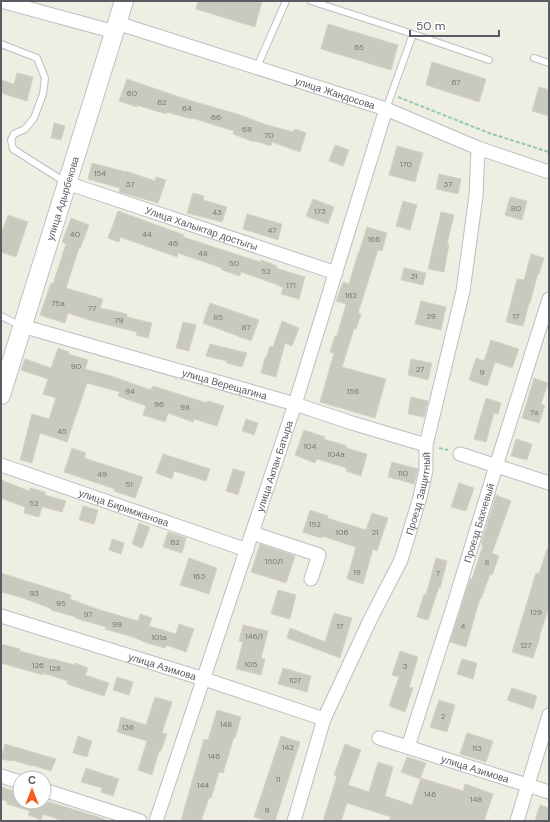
<svg xmlns="http://www.w3.org/2000/svg" width="550" height="822" viewBox="0 0 550 822" font-family="'DM Sans',sans-serif">
<style>
.building{fill:#c9c9bf;stroke:#d4d2c0}
.lines{fill:none;stroke-linecap:round;stroke-linejoin:round}
.lane-casing{stroke:#bcbec5;stroke-width:8}
.street-casing{stroke:#bcbec5;stroke-width:15}
.secondary-casing{stroke:#bfc0c9;stroke-width:20}
.path{stroke:#94caaf;stroke-width:2;stroke-dasharray:4 2;stroke-linecap:butt}
.lane{stroke:#fff;stroke-width:6}
.street{stroke:#fff;stroke-width:13}
.secondary{stroke:#fff;stroke-width:18}
.labels{text-anchor:middle;stroke-width:3;stroke-linejoin:round;paint-order:stroke}
.number-label{font-size:8px;fill:#76777b}
.street-label{font-size:10px;fill:#5a5c64;stroke:#fff}
</style>
<rect width="100%" height="100%" fill="#efeee2"/>
<path class="building" d="M198 1H262L255 27 196 9Z
M328 24 398 45 391 70 321 49Z
M432 62 486 79 479 102 426 85Z
M17 73 33 77 27 101 1 93V80L14 84Z
M127 79 182 98 240 115 267 125 293 132 295 129 306 133 300 152 272 142 271 146 255 141 254 142 233 134 234 131 192 118 191 119 167 112 166 114 137 105V107L119 101Z
M539 87 549 90V116L532 111Z
M54 123 65 126 61 140 51 138Z
M335 145 349 150 343 166 329 161Z
M397 146 423 153 415 182 389 175Z
M92 163 126 172V171L155 181 156 177 166 180 158 203 119 192 120 188 88 179Z
M439 174 461 179 458 194 436 189Z
M193 193 204 196 203 200 227 207 222 222 187 213Z
M510 197 527 201 522 220 505 215Z
M313 199 334 207 328 224 306 216Z
M403 201 417 205 410 230 396 226Z
M118 211 184 235 183 237 260 262 261 260 277 266 276 268 305 277 299 299 281 294 283 288 278 285 241 272 240 276 222 270V268L178 253 177 257 120 237 119 242 108 238Z
M441 212 454 215 447 244H449L444 272 428 269Z
M247 214 282 224 278 240 243 229Z
M8 215 28 222 16 257 1 252V234Z
M71 218 89 225 80 249 79 248 66 288 103 299 100 308 127 314V317L152 323 148 338 136 335 137 332 96 322 68 313 65 323 40 315 51 283 53 284 66 244 62 242Z
M367 227 387 233 382 251 378 250 358 313 361 314 356 329H354L342 367 386 379 375 418 320 402 334 353 330 352 335 336H337L346 304 336 301 343 282 349 284 358 253H359Z
M531 254 544 258 539 274 538 273 530 303H529L523 326 506 322 517 279 524 280Z
M404 268 426 273 423 285 401 280Z
M421 301 446 307 441 330 415 324Z
M210 303 259 320 251 341 203 323Z
M282 321 299 328 292 346 285 343 276 377 261 373 265 358H266L270 346 273 347Z
M183 322 196 325 189 351 176 348Z
M491 340 519 349 512 368 495 362 487 386 469 380 476 358 484 361Z
M210 344 247 353 242 367 227 363V361L206 356Z
M58 348 69 352 68 354 88 360 85 369 108 375 151 390 153 386 207 403 208 401 224 406 217 426 194 419 193 422 168 413 165 422 143 415 146 406 118 396 120 392 87 383 67 442 40 433 32 463 20 460 32 414 49 419 56 398 43 394 48 379 21 370 25 359 51 368Z
M411 359 432 363 428 380 408 375Z
M534 378 548 383 541 404 545 406 539 423 522 418Z
M411 397 428 401 424 417 408 414Z
M486 398 501 403 498 414 494 413 486 442 474 439Z
M246 419 258 423 254 435 242 431Z
M304 430 325 437 324 439 347 446 346 448 367 454 361 476 346 471 347 468 317 459 315 463 295 455Z
M516 439 532 444 527 460 511 456Z
M72 448 86 453 84 458 143 477 135 498 114 491 115 489 64 472Z
M163 454 210 469 206 481 174 471 172 479 156 473Z
M392 462 418 469 414 484 388 477Z
M233 469 245 472 238 495 226 491Z
M1 480 29 491 30 488 45 492V495L66 501 62 512 42 507 39 517 24 513 25 507 1 498Z
M459 483 474 488 466 511 451 507Z
M496 495 511 501 492 553 499 556 492 575 490 574 481 599 480 598 466 647 450 642 470 579H472L483 545 481 544Z
M83 506 98 510 94 524 79 520Z
M310 510 328 516 327 518 366 530 372 513 388 518 377 551 373 549 363 584 347 579 356 547 322 536 321 538 303 532Z
M139 523 150 527 142 548 132 544Z
M168 532 186 538 182 553 163 547Z
M112 539 124 543 121 554 109 550Z
M260 544 295 556 286 583 251 572Z
M547 549 549 550V607L539 637H540L533 658 512 652 536 573 539 574Z
M189 558 217 568 209 594 180 585Z
M436 558 447 561 440 588 439 587 428 620 417 617 424 594 426 595Z
M1 573 71 595 70 599 100 610 138 621 140 614 152 618 149 626 176 634 179 624 194 629 186 652 166 645 165 648 147 643 133 637 105 629 106 627 75 618 76 617 51 610 52 609 23 598 1 592Z
M278 590 296 595 290 619 271 614Z
M334 613 352 618 340 658 287 638 290 628 325 642Z
M243 625 268 631 261 658 265 659 261 675 236 669 243 642 239 641Z
M1 644 20 649V651L53 660V659L74 665 75 663 88 668 85 675 109 683 104 696 67 684 68 681 43 673V675L1 663Z
M400 651 418 657 409 687 413 688 405 712 389 706 399 677 392 675Z
M462 659 477 663 473 679 457 674Z
M283 668 311 676 307 692 278 684Z
M117 677 133 682 129 695 113 690Z
M512 688 537 696 533 709 507 700Z
M155 697 172 702 162 733 167 734 161 751H159L152 775 138 770 147 741 117 732 121 717 146 725Z
M439 700 455 705 447 732 430 727Z
M217 710 241 717 235 738 234 737 223 773 219 772 211 798H209L201 821H181L204 739 208 740Z
M467 733 493 741 486 762 460 754Z
M78 736 92 741 87 757 73 753Z
M281 736 300 742 275 821H268L254 817Z
M5 744 56 759 51 771 32 765V766L12 760V761L1 759Z
M345 744 361 750 348 785 369 792 378 762 393 767 385 796 412 805 421 778 463 791 465 784 493 794 484 821H389L391 817 347 803 341 821H323L337 776 334 775Z
M407 757 426 763 420 779 401 772Z
M86 768 119 779 113 796 101 792 102 788 81 782Z
M1 787 20 793V802H49L105 819 104 821H63L43 814 41 820 28 815 30 811 7 804V802H9L1 799Z
M540 805 549 808V821H535Z"/>
<g class="lines">
<g class="lane-casing">
<path id="lane" d="M311 1 413 34
M1 44 37 58 45 78 43 94 34 118 25 129 14 134 11 140 13 149 65 182
M534 58 549 63
M257 67 286 1
M386 109 413 34 489 60
M1 316 21 326"/>
</g>
<g class="street-casing">
<g id="street">
<path d="M1 1 115 32"/>
<path id="s1" d="M117 23 386 109 478 148 549 172"/>
<path id="s2" d="M67 183 336 273"/>
<path id="s3" d="M22 326 295 404 352 423 426 445"/>
<path d="M460 454 549 483"/>
<path id="s4" d="M1 465 247 550"/>
<path d="M252 533 319 555 311 579"/>
<path id="s5" d="M1 616 204 679 324 719"/>
<path id="s6" d="M379 738 549 792"/>
<path id="s7" d="M408 747 454 604 496 466 549 299"/>
<path d="M1 776 20 782"/>
<path d="M44 790 140 821"/>
<path id="s8" d="M156 821 295 404 386 109"/>
<path id="s9" d="M294 821 324 719 370 620 401 560 420 497 426 470V445L463 291 476 196 478 148"/>
<path d="M517 821 549 715"/>
</g>
</g>
<g class="secondary-casing">
<g id="secondary">
<path id="s10" d="M1 395 124 1"/>
</g>
</g>
<path class="path" d="M398 97 489 133 549 152
M439 448 448 450"/>
<use href="#lane" class="lane"/>
<use href="#street" class="street"/>
<use href="#secondary" class="secondary"/>
</g>
<g class="labels">
<g class="number-label">
<text x="359" y="50">65</text>
<text x="456" y="85">67</text>
<text x="132" y="96">60</text>
<text x="162" y="105">62</text>
<text x="187" y="111">64</text>
<text x="216" y="120">66</text>
<text x="247" y="132">68</text>
<text x="269" y="138">70</text>
<text x="406" y="167">170</text>
<text x="100" y="176">154</text>
<text x="130" y="187">37</text>
<text x="448" y="187">37</text>
<text x="516" y="211">80</text>
<text x="320" y="214">173</text>
<text x="217" y="215">43</text>
<text x="272" y="233">47</text>
<text x="75" y="237">40</text>
<text x="147" y="237">44</text>
<text x="374" y="242">166</text>
<text x="173" y="246">46</text>
<text x="203" y="256">48</text>
<text x="234" y="266">50</text>
<text x="266" y="274">52</text>
<text x="414" y="279">31</text>
<text x="291" y="288">171</text>
<text x="351" y="298">162</text>
<text x="58" y="306">75а</text>
<text x="92" y="311">77</text>
<text x="431" y="319">29</text>
<text x="516" y="319">17</text>
<text x="218" y="320">85</text>
<text x="119" y="323">79</text>
<text x="246" y="330">87</text>
<text x="76" y="369">90</text>
<text x="420" y="372">27</text>
<text x="482" y="375">9</text>
<text x="130" y="394">94</text>
<text x="353" y="394">156</text>
<text x="159" y="407">96</text>
<text x="185" y="410">98</text>
<text x="534" y="415">7а</text>
<text x="62" y="434">45</text>
<text x="310" y="449">104</text>
<text x="336" y="457">104а</text>
<text x="403" y="476">110</text>
<text x="102" y="477">49</text>
<text x="129" y="487">51</text>
<text x="34" y="506">52</text>
<text x="315" y="527">152</text>
<text x="342" y="535">106</text>
<text x="375" y="535">21</text>
<text x="175" y="545">62</text>
<text x="274" y="564">150/1</text>
<text x="487" y="565">8</text>
<text x="357" y="575">19</text>
<text x="438" y="576">7</text>
<text x="199" y="579">163</text>
<text x="34" y="596">93</text>
<text x="61" y="606">95</text>
<text x="536" y="615">129</text>
<text x="88" y="617">97</text>
<text x="117" y="627">99</text>
<text x="340" y="629">17</text>
<text x="463" y="629">4</text>
<text x="254" y="639">146/1</text>
<text x="159" y="640">101а</text>
<text x="526" y="648">127</text>
<text x="251" y="667">105</text>
<text x="38" y="668">126</text>
<text x="405" y="669">3</text>
<text x="55" y="671">128</text>
<text x="295" y="683">107</text>
<text x="443" y="719">2</text>
<text x="226" y="727">148</text>
<text x="128" y="730">136</text>
<text x="288" y="750">142</text>
<text x="477" y="751">113</text>
<text x="214" y="759">146</text>
<text x="278" y="782">11</text>
<text x="203" y="788">144</text>
<text x="430" y="797">146</text>
<text x="476" y="802">148</text>
<text x="267" y="813">9</text>
</g>
<g class="street-label">
<text dy="4" stroke="none"><textPath href="#s1" startOffset="229">улица Жандосова</textPath></text>
<text dy="4" stroke="none"><textPath href="#s10" startOffset="206">улица Адырбекова</textPath></text>
<text dy="4" stroke="none"><textPath href="#s2" startOffset="142">Улица Халыктар достыгы</textPath></text>
<text dy="4" stroke="none"><textPath href="#s3" startOffset="211">улица Верещагина</textPath></text>
<text dy="4" stroke="none"><textPath href="#s8" startOffset="374">улица Акпан Батыра</textPath></text>
<text dy="4" stroke="none"><textPath href="#s9" startOffset="352">Проезд Защитный</textPath></text>
<text dy="4" stroke="none"><textPath href="#s4" startOffset="130">улица Биримжанова</textPath></text>
<text dy="4" stroke="none"><textPath href="#s7" startOffset="235">Проезд Бахчевый</textPath></text>
<text dy="4" stroke="none"><textPath href="#s5" startOffset="169">улица Азимова</textPath></text>
<text dy="4" stroke="none"><textPath href="#s6" startOffset="101">улица Азимова</textPath></text>
</g>
</g>
<rect width="550" height="822" fill="none" stroke="#5a5c64" stroke-width="4"/>
<g transform="translate(32 790)"><circle r="19" fill="#ffffff" stroke="#bdbec1"/>
<path d="M0-3L7 15L0 10L-7 15Z" fill="#f85e1e"/>
<text y="-6" font-size="11" font-weight="bold" text-anchor="middle" fill="#5a5c64">С</text>
</g>
<path d="M410 30v6h89v-6" fill="none" stroke="#5a5c64" stroke-width="2"/>
<text x="416" y="30" font-size="12" fill="#5a5c64" stroke="#ffffff" stroke-width="3" paint-order="stroke">50 m</text>
</svg>
